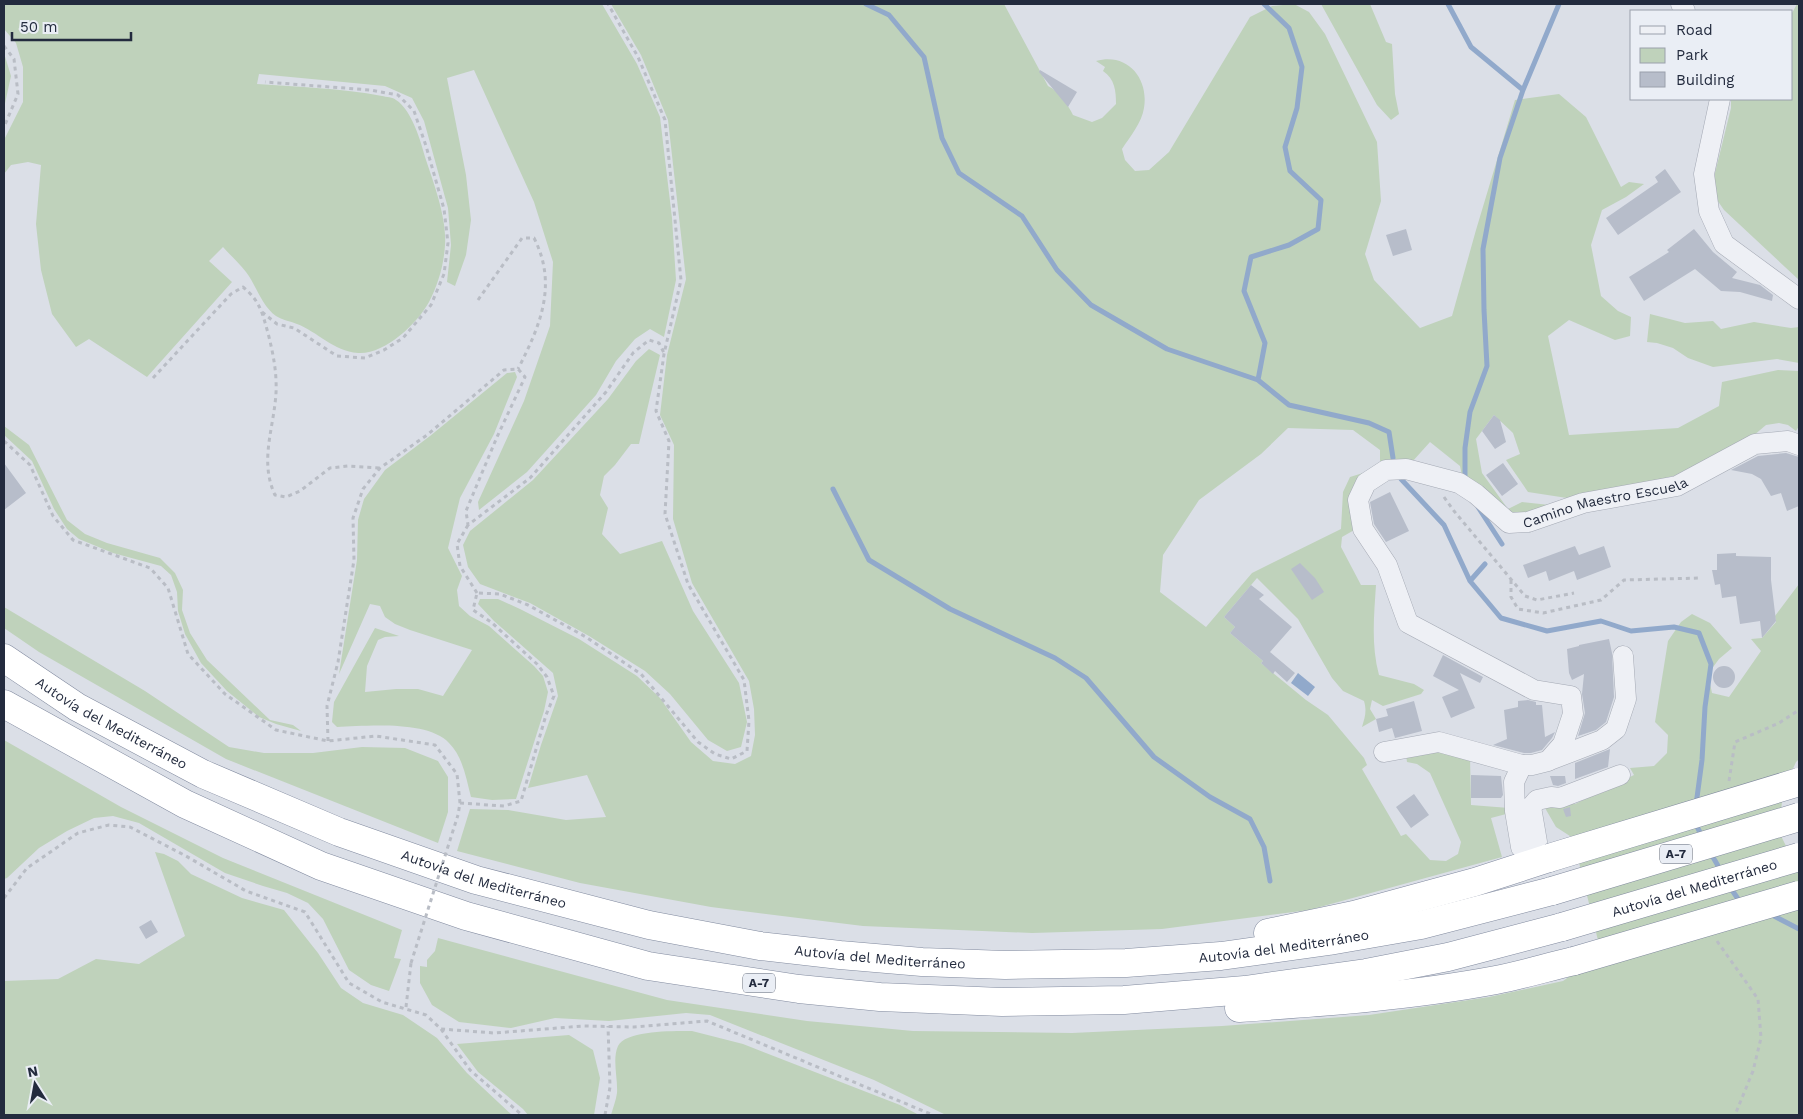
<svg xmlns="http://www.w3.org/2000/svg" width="1803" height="1119" viewBox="0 0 1803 1119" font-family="'Work Sans',sans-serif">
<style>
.green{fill:#bfd2bb}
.water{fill:#91a9cb}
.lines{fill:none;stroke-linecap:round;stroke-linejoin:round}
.stream{stroke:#91a9cb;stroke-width:5}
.building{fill:#b7bdca}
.minor-casing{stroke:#a4a9b4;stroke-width:21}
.highway-casing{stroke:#818a9f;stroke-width:29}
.path{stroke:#b9bdc5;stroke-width:3;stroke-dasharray:4 4;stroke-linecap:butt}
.minor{stroke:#eef0f5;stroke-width:20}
.highway{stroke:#fff;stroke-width:28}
.highway-bridge-casing{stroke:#818a9f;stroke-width:29;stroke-linecap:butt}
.path-bridge{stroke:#b9bdc5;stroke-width:3;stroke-dasharray:4 4;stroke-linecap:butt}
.highway-bridge{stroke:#fff;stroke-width:28}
.labels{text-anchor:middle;stroke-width:5;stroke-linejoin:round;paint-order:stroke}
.shield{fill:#eaeef5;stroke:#5f6675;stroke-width:1}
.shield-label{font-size:12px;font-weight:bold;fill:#232b3e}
.street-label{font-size:14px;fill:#232b3e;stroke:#eaeef5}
</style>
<rect width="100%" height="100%" fill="#dbdfe7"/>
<path class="green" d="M4 4H602L637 64 660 117 672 218 676 280 664 337 650 329 635 339 616 361 596 395 527 472 479 510 478 502 524 401 550 326 553 262 534 202 474 70 447 78 466 175 471 220 466 255 455 286 447 282 451 245 448 208 424 121 412 98 385 86 259 74 257 84C298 87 341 88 382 96 386 97 393 97 396 100 412 110 421 142 426 160 434 184 447 219 445 245 444 264 438 285 429 302 417 324 384 355 358 353 333 351 318 332 297 324 290 321 282 320 276 316 262 306 256 285 246 272 239 263 230 255 223 247L209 261 232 282 147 377 89 339 76 347 52 314 41 270 36 224 41 165 28 162 11 165 4 174V140L23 102V67L16 43 4 29Z
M611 4H1004L1048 86C1059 91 1068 105 1073 115L1092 122 1102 118 1116 104C1116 91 1115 79 1103 71L1105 67 1096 61C1127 52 1149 78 1144 108 1142 122 1130 137 1122 149L1125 160 1135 171 1149 170 1169 152 1250 17 1272 6 1294 4 1309 12 1325 34 1377 142 1381 201 1365 254 1374 280 1420 328 1452 316 1476 230 1515 100 1559 94 1586 117 1621 187 1629 182 1644 184 1626 197 1602 210 1591 245 1601 296 1618 311 1631 317 1630 336 1615 340 1569 320 1548 336 1569 435 1678 428 1719 406 1722 382 1778 370 1799 371V426L1796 431 1788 425 1779 423 1766 425 1753 436 1677 475 1580 500 1528 492 1506 460 1520 454 1513 433 1494 415 1476 439 1482 473 1508 509 1522 502 1559 506 1508 517 1462 476 1460 466 1430 442 1412 462 1380 464V450L1353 430 1288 428 1261 454 1199 500 1163 555 1160 592 1206 627 1252 573 1341 529 1343 492 1350 477 1363 473 1356 529 1342 537 1341 547 1361 585H1376C1374 616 1371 645 1379 675L1414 684 1424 690 1421 694 1383 706 1372 700 1370 709 1376 719 1362 727C1365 717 1367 711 1364 701L1343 691 1332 678 1298 619 1257 578 1224 617 1235 627 1230 633 1263 661 1261 663 1306 700 1328 715 1364 758 1367 765 1362 769 1401 836 1406 834 1430 860 1446 861 1458 854 1461 842 1430 773 1417 764 1407 762 1406 754 1437 751 1470 756 1471 805 1509 808 1510 813 1491 818 1502 857 1309 910 1162 929 1032 933 863 926 711 907 580 883 457 851 470 809 508 810 566 820 606 817 587 775 528 788 541 745 558 696 553 673 494 621 478 604 480 599H498L520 609 579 639 637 676 660 698 691 742 713 761 735 764 751 756 755 735 754 709 749 681 692 583 673 519 674 445 660 415 667 355 686 279 668 120 641 55Z
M1321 4H1370L1386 42 1392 44 1395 94 1399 114 1391 120 1377 105Z
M1797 4H1799V280L1724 210 1715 197V173L1731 108V99H1792V13Z
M4 53 11 76 4 108Z
M1650 314 1685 323 1713 321 1721 329 1754 322 1791 328 1799 327V363L1777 359 1713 367 1688 358 1673 348 1657 343 1647 342Z
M649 349 660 355 639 444H631L615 465 604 476 600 495 608 508 602 534 620 554 662 541 693 611 739 683 747 722 741 747 727 751 708 740 670 694 645 671 589 636 530 603 480 584 468 567 463 545 470 531 533 480 608 399 636 361Z
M515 372 517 377 494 434 460 498 448 548 462 576 457 590 459 606 470 616 489 626 534 666 543 676 548 692 544 711 516 799 492 800 471 797C466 778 463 757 449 743 428 720 366 726 337 727L332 722 334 702 375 628 399 636 385 637 378 640 367 666 365 692 396 689H418L443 696 472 650 410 630 395 624 385 617 380 606 370 604 339 674 357 560 358 520 364 499 385 470 430 436 507 373Z
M4 426 29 445 67 520 85 534 107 543 160 558 175 573 183 590 182 610 190 633 207 660 270 720 293 725 301 731 276 724 259 717 227 691 201 663 185 634 178 611 177 592 171 575 161 566 113 553 79 539 67 529 54 509 32 461 4 435Z
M1799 584V759L1796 762 1783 791 1779 832 1793 860 1799 864V1115H946L874 1080 710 1015 686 1013 609 1021 555 1018 511 1028 459 1022 432 1005 420 983V966L427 967V960L435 951 438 938 667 1000 807 1021 913 1031 1072 1033 1222 1026 1369 1015 1489 997 1563 981 1570 976 1604 965 1573 838 1556 827 1545 808 1564 799 1575 804 1634 775 1630 768 1654 766 1667 753 1668 735 1655 722 1668 641 1681 622 1692 614 1710 623 1732 648 1719 659 1708 674 1712 693 1729 697 1761 651 1751 639 1762 638 1776 622 1775 616Z
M4 607 145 691 229 747 264 753H313L362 747 405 748 438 761 448 777V812L438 843 226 759 39 652 4 628Z
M4 740 121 807 223 858 402 930 394 958 401 959 389 991 371 985 349 970 323 919 308 903 287 893 263 886 225 873 139 823 113 816 94 818 67 831 39 848 7 878 4 879Z
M155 852 164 854 178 861 191 874 242 898 284 910 318 953 341 988 363 1003 403 1015 437 1038 467 1073 512 1115H4V981L58 979 96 959 139 964 185 936Z
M692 1031 743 1044 900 1105 919 1115H611C613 1108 616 1100 617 1093 618 1079 612 1059 618 1046 626 1030 675 1031 692 1031Z
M569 1035 593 1050 600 1078 594 1115H528L523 1109 478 1072 457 1044Z"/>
<path class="water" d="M1298 673 1315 687 1308 696 1291 683Z"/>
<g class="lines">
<path class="stream" d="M866 4 889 15 924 57 942 138 959 173 1022 216 1057 270 1091 305 1167 349 1258 380 1289 405 1369 423 1389 432 1393 458
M1448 4 1471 47 1523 90
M1258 380 1265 343 1244 291 1251 257 1289 245 1318 229 1321 200 1290 171 1285 147 1297 108 1302 67 1289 28 1264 4
M1401 479 1444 525 1470 581 1501 618 1547 631 1601 621 1631 631 1674 627 1699 633 1711 664 1705 707 1702 760 1696 805
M1465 480V448L1470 412 1487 366 1484 310 1483 249 1500 158 1523 90 1559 4
M833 489 869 560 950 609 1055 658 1086 678 1154 757 1210 797 1250 819 1264 847 1270 881
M1478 507 1502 544
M1470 581 1485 564
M1694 821 1703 838
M1710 852 1721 871
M1730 887 1738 899 1742 901
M1770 914 1799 929"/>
</g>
<path class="building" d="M1040 70 1077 92 1068 107 1039 72Z
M1665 169 1681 192 1618 235 1606 218 1658 182 1655 177Z
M1406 229 1412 250 1393 256 1386 235Z
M1694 229 1713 252 1737 272 1732 278 1760 285 1773 295 1772 301 1740 292 1721 291 1695 269 1644 301 1629 277 1669 252 1667 250Z
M1494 415 1500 420 1506 442 1495 449 1482 431Z
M1786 453 1799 457V506L1787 511 1781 493 1771 496 1761 479 1752 474 1731 470 1758 456Z
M4 463 26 493 4 510Z
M1503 463 1518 484 1502 496 1486 475Z
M1390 492 1409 531 1386 542 1374 524 1370 502Z
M1575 546 1579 555 1604 546 1611 567 1577 580 1574 571 1549 581 1546 571 1528 578 1523 565Z
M1736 553V556L1771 557V580L1776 621 1762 638 1760 621 1740 624 1736 596 1722 598 1720 584 1715 585 1712 570H1717V554Z
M1300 563 1315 578 1324 592 1312 600 1291 569Z
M1251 585 1264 595 1259 599 1292 627 1270 652 1295 673 1287 682 1275 671 1273 674 1261 663 1263 661 1230 633 1235 627 1224 617Z
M1609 639 1612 653 1614 697 1606 722 1596 730 1578 736 1585 713 1582 694 1584 674 1572 680 1569 673 1567 649 1579 646V645Z
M1443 655 1483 677 1480 683 1460 673 1475 708 1451 718 1442 697 1459 690 1433 676Z
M1713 677a11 11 0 1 1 22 0a11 11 0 1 1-22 0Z
M1528 700 1536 702V705H1542L1545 737 1555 732 1552 738 1542 750 1531 753H1524L1493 745 1507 739 1504 710 1518 707V701Z
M1414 701 1422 731 1395 738 1392 728 1379 732 1376 719 1388 716 1386 709Z
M1610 749 1608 767 1575 779V763Z
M1471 775 1501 776 1503 795 1501 798H1471Z
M1550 776H1565L1566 783 1558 786 1553 785Z
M1414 794 1429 815 1411 828 1396 807Z
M1570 807 1571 816 1566 817 1563 809Z
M151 920 158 932 146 939 139 927Z"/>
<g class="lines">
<g class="minor-casing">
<g id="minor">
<path d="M1681 4 1685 11"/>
<path d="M1720 99 1704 174 1709 211 1724 244 1799 299"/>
<path id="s1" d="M1384 752 1439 742 1522 765H1532L1548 761 1563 744 1573 714 1571 696 1534 690 1408 623 1387 565 1363 529 1358 500 1366 483 1386 470 1406 469 1459 483 1476 494 1509 523 1528 522 1583 503 1677 486 1755 444 1788 441 1799 445"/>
<path d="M1550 760 1602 740 1616 729 1626 699 1623 656"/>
<path d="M1522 765 1514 782 1515 811 1521 847 1533 849 1537 842 1531 807 1537 800 1551 797 1560 798 1620 775"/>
</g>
</g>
<g class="highway-casing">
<g id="highway">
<path id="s2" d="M4 658 77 707 203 774 339 832 476 880 649 925 760 946 840 955 922 962 1005 965 1126 963 1221 956 1329 941 1421 925 1552 891"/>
<path d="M4 704 185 804 321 866 466 916 648 966 799 989 880 997 1002 1002 1124 1000 1245 990 1366 973 1448 957 1562 927"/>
<path d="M1268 933 1354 915 1475 882 1549 858"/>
<path d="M1239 1008C1325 1002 1411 996 1496 980 1522 975 1548 967 1574 961"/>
</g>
</g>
<path class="path" d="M4 46 14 59 18 94 4 127
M478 300 522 238H534C558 285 540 326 518 369
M262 312 277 324 294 328 337 356 365 358 384 350 403 338 431 305 444 274 448 243 444 209 426 146 414 111 398 95 370 90 265 82
M153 378 231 294 243 287C260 301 262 312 268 333 273 353 277 372 276 393 274 428 259 461 275 495L286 497 300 491 330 468 348 466 380 468
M4 441 30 465 53 516 73 540 150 568 168 588 188 654 225 694 276 730 328 741 376 736 435 745 457 774 460 803 458 815
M1444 497 1454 511 1525 596 1537 600 1574 593
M468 525 457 544 460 566 477 593
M1511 580V597L1518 609 1543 613 1601 600 1624 580 1701 578
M328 741 327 706 338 662 354 560 353 518 363 489 380 468 427 435 504 370 518 369 525 377 497 437 466 511 468 525 530 478 606 392 633 353 649 340 659 343 664 353
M1729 781 1735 742 1779 723 1799 710
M460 803 504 806 521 801 546 715 554 696 547 677 537 664 491 622 473 610 477 593 500 594 528 605 586 637 641 674 698 742 715 754 731 759 747 751 749 721 744 680 688 584 665 514 669 441 656 411 664 354 681 280 665 120 638 57 608 4
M4 898 27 868 78 833 109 825 130 827 186 856 246 891 305 912 349 983 382 1002 426 1015 441 1029 494 1033 583 1026 634 1027 707 1021 933 1115
M1717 941 1758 999 1761 1038 1753 1071 1735 1115
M406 1007 411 963
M441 1029 470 1070 522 1115
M605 1115 610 1087 608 1026"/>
<use href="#minor" class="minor"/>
<use href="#highway" class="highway"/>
<g class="highway-bridge-casing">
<g id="highway-bridge">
<path d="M1549 858 1799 782"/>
<path d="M1552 891 1799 817"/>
<path id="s3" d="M1562 927 1799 857"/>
<path d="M1574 961 1799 895"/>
</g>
</g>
<path class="path-bridge" d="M411 963 458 815"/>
<use href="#highway-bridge" class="highway-bridge"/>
</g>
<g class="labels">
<g class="shield">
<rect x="1660" y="844.5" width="32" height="19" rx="4"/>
<rect x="743" y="973.5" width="32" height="19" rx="4"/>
</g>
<g class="shield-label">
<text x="1676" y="858">A-7</text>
<text x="759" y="987">A-7</text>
</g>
<g class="street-label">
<text dy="5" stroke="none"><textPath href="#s1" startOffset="836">Camino Maestro Escuela</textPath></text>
<text dy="5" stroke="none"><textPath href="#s2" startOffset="126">Autovía del Mediterráneo</textPath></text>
<text dy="5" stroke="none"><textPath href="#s2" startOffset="531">Autovía del Mediterráneo</textPath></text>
<text dy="5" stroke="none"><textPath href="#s3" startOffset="138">Autovía del Mediterráneo</textPath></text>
<text dy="5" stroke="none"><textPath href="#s2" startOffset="1341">Autovía del Mediterráneo</textPath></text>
<text dy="5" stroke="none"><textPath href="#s2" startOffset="936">Autovía del Mediterráneo</textPath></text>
</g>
</g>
<rect width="1803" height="1119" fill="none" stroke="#232b3e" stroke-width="10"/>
<rect x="1630" y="10" width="162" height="90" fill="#eaeef5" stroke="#9aa0ac"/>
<rect x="1640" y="26" width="25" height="8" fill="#eef0f5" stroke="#9aa0ac"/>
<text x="1676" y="35" font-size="15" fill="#232b3e">Road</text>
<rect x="1640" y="48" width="25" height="15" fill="#bfd2bb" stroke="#9aa0ac"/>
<text x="1676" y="60" font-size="15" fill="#232b3e">Park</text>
<rect x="1640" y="72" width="25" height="15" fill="#b7bdca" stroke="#9aa0ac"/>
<text x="1676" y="85" font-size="15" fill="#232b3e">Building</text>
<g transform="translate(35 1084) rotate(349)" stroke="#eaeef5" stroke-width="4" paint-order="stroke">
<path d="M0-4L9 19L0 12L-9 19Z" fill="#232b3e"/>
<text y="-8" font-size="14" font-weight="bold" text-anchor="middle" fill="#232b3e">N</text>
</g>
<path d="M12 32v8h119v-8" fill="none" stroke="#232b3e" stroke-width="2.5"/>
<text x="20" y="32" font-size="15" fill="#232b3e" stroke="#eaeef5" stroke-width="4" paint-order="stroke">50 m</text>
</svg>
